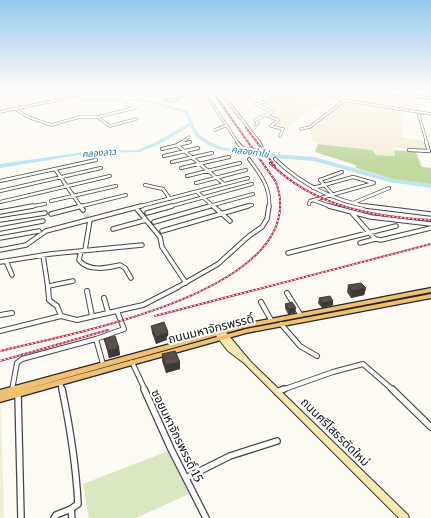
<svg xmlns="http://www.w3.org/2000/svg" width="431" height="518" viewBox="0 0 431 518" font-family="Merriweather,'Noto Sans Thai',serif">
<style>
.farmland{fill:#f4edd6}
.green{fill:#dae8bf}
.forest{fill:#c1d89f}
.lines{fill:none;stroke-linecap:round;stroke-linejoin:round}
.river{fill:#bce6f3;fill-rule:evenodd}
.street-tunnel{stroke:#dad8d3;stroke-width:3.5;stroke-dasharray:3.5 1.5;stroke-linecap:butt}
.street-far4-casing{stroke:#444;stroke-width:3}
.street-far3-casing{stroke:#444;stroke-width:4}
.street-far2-casing{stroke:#444;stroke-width:5.5}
.street-far1-casing{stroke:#444;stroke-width:6}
.street-casing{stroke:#444;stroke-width:8}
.secondary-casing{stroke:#333;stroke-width:2}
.primary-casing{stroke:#222;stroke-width:2.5}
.street-far4{stroke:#fff;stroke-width:2}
.street-far3{stroke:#fff;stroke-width:2.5}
.street-far2{stroke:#fff;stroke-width:3.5}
.street-far1{stroke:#fff;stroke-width:4}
.street{stroke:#fff;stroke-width:5.5}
.secondary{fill:#fbe9b4;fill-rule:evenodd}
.primary{fill:#f1c173;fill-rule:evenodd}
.rail-casing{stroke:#bb2f48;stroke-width:2}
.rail{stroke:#fff;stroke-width:1;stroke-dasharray:2;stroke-linecap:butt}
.wall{fill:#4d4543}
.shaded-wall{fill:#3e3837}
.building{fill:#59504e;stroke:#3e3837}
.labels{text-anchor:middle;stroke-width:4;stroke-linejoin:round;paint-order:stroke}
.far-water-label{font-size:9px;font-style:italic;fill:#1f779e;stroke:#fff}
.near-street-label{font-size:12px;fill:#111;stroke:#fff}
</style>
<rect width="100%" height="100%" fill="#fefbf5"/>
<path class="farmland" d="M240 91H301L286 95 276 92 272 93 279 96 263 101 251 97 233 101 229 96Z
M305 91 331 98 309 110 286 129 274 126 279 119 268 116 273 112 259 105V103Z
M309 91H352L393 99 378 104 342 100Z
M345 101 401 109 402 137 424 141 427 151 393 147 395 156 375 155 372 150 318 144 312 140 311 130 313 126Z
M0 403H1L4 518H0Z"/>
<path class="green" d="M168 451 189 494 136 518H89L83 484Z"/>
<path class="forest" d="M318 144 372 150 376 155 395 156 394 150 416 152 422 167 431 168V184L396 180 356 168V165L315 152Z"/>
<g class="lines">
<path class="river" d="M60 91H65L86 99H144L188 111 195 129 200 135 212 143 221 147 249 152 314 157 389 178 431 184V188L389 182 314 161 249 156 218 149 208 145 196 137 190 126 158 145 139 152 91 153 0 168V164L91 151 138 150 154 143 189 123 185 113 144 101H85Z"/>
<path class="street-tunnel" d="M83 210 92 219
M83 210 88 220"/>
<g class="street-far4-casing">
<path id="street-far4" d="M204 91 238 143
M220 91 260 143
M307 91 343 100 431 114
M368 91 431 98
M0 95 13 91
M407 96 413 91
M420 97 427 91
M164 99 173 101 190 91
M15 109 28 117 51 125 80 117H97L135 108 127 104
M0 112C30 105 61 101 91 91
M421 112 419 116 427 143
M97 117 110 126 136 119
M256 125 258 123 255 120 266 115
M301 129 310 127 345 100
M215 130 227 125
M280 136 283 129 271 126 278 120 266 115 272 112 256 104 301 91
M181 143 189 137
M188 143 190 142"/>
</g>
<g class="street-far3-casing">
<path id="street-far3" d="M182 142 177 145 224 184
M237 142C244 152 251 151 263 150L259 142
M162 149 190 142
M409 150 429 151 426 142
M164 156 198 148
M249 159C260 174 271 187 269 207
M275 159C302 185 334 201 371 207
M172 162 212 153
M181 168 229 157
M55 169 81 207
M187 176 240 163
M0 181 96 160
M196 183 246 170
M145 185 163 189 170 199
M0 191 101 168
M197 192 214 207
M333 195 320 180 342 172
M313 200 332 207
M51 201 116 186
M0 202 110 176
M353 203 389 188
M309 204 310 201 374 183 353 177 313 188
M27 207 45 204
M78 207 126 195
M137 207 248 178
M168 207 252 184
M206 207 253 194
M244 207 252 205"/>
</g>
<g class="street-far2-casing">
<path id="street-far2" d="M80 206 83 210
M213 206 230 221
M329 206 371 217 431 224
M366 206 431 214
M136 208 160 237 162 247 186 283
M0 212 33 206
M351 212 375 239 381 240 431 228
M147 213 172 206
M51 214 82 206
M0 220 45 213
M154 222 210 206
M0 229 43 221
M113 229 146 220
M162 231 248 206
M0 238 39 231
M360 243 375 239
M0 250 26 245 46 231 141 206
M85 250 90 220
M81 251 79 260C88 272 107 268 120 265L125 268 131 278
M288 253 396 226
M43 255 48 288
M6 261 12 275
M0 262 50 254 142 245
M49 286 73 281
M176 288 218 264 249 236 262 227 267 219 269 206"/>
</g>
<g class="street-far1-casing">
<path id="street-far1" d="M48 287 49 300 57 306 61 316
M87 291 92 316
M287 293 300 314
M104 298 108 312
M261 302 271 320
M0 315 12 313
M281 324 300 346 317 356
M0 331 61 316 77 320 143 305 178 287
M132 362 145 390
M103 364 96 339 124 329 117 311
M60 382 62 390
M12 390 17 363 22 359 96 339
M282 390 333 372 363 364 393 390"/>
</g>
<g class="street-casing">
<path id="street" d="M62 389C70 427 76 465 78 504L71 509 72 518
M144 389 171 449 206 518
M392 389 431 427
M277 392 284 389
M18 394 21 518
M186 478 230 456 277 441
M54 518 56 515 71 509"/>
</g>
<g class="secondary-casing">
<path id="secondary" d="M222 329 224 330 250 361 408 515 409 518H399L244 363 228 351 214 333 215 332 217 331 220 332 219 331 220 330Z"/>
</g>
<g class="primary-casing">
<path id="primary" d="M431 288V292L244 328 19 391 246 329 431 294V298L246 333 0 402V390L244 324Z"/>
</g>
<use href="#street-far4" class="street-far4"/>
<use href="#street-far3" class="street-far3"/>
<use href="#street-far2" class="street-far2"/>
<use href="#street-far1" class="street-far1"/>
<use href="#street" class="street"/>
<use href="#secondary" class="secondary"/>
<use href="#primary" class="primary"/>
<g class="rail-casing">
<path id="rail" d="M246 128 275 166
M270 163C313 206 372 217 431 220
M155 316 431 244
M0 351C68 334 315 291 276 182L212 91
M0 361 108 330"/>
</g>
<use href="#rail" class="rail"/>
</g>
<path class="wall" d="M348 285 366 288 364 295 351 298 347 292Z
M319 298 333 301V305L322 308 318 303Z
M285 304 295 313 288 314 285 308Z
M151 326 169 339 156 344 152 333Z
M104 339 119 348 120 355 109 358Z
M162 354 180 369 166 373 162 361Z"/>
<path class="shaded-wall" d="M366 288 364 295 351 298 352 291Z
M333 301V305L322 308V303Z
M296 308 295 313 288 314 289 309Z
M168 332 169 339 156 344V337Z
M119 348 120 355 109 358 108 351Z
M180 362V369L166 373 165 365Z"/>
<path class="building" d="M361 283 366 288 352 291 348 285Z
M330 296 333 301 322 303 319 298Z
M292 302 296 308 289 309 285 304Z
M164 322 168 332 156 337 151 326Z
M115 336 119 348 108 351 104 339Z
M175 351 180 362 165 365 162 354Z"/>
<linearGradient id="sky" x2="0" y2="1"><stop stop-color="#96c8ec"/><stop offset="0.56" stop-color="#fffdfa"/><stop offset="1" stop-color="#fffdfa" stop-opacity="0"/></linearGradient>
<rect width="431" height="163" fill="url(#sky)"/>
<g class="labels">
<g class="far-water-label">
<text transform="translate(250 152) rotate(8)" y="3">คลองท่าไข่</text>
<text transform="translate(99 153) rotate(-4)" y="3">คลองลาว</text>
</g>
<g class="near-street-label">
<text transform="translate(211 329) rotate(-14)" y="4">ถนนมหาจักรพรรดิ์</text>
<text transform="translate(335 432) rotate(45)" y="4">ถนนศรีโสธรตัดใหม่</text>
<text transform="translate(177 436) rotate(64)" y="4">ซอยมหาจักรพรรดิ์ 15</text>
</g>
</g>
</svg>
